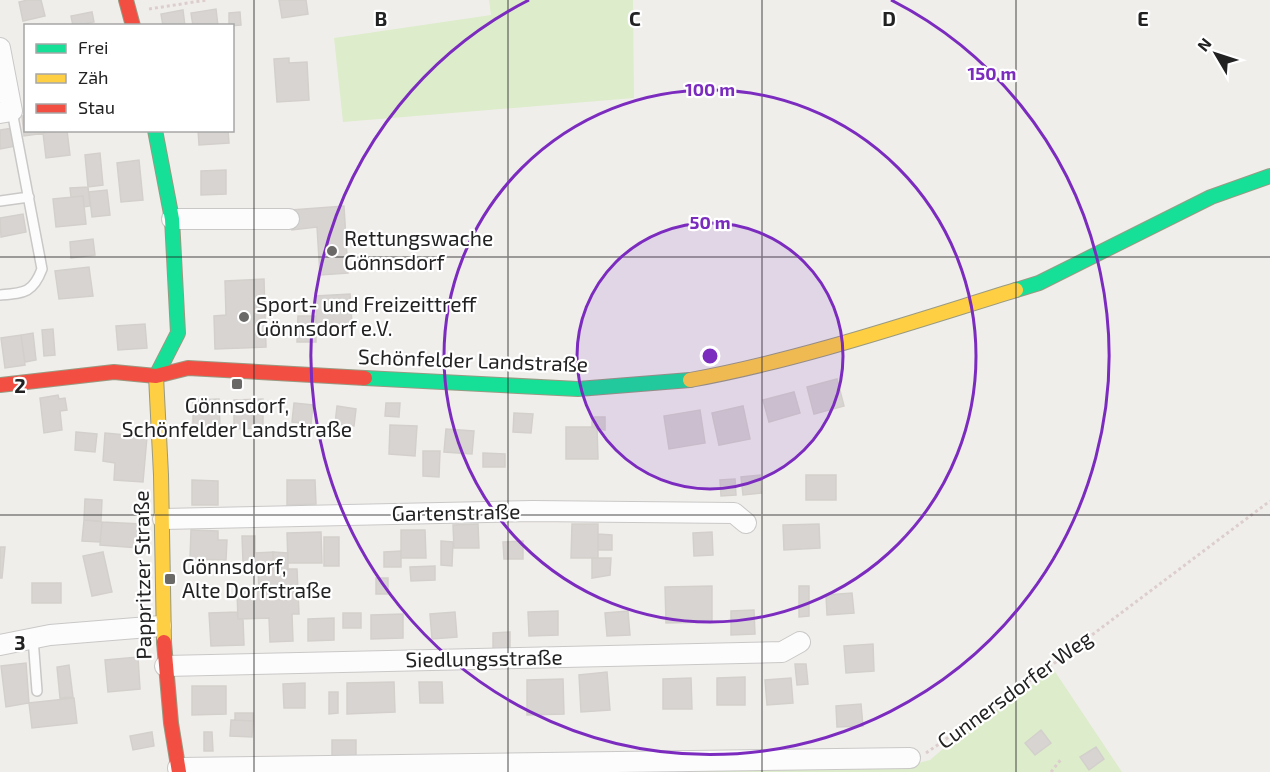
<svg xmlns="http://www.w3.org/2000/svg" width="1270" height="772" viewBox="0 0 1270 772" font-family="'Exo 2',sans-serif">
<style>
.grass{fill:#ddeccb}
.building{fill:#d7d4d2;stroke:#d3d0cc;stroke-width:1.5}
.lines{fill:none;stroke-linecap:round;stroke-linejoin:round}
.lane-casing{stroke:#c9c8c7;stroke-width:12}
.street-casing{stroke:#c9c8c7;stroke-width:22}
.fast-casing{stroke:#999a82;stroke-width:16}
.slow-casing{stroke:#999a82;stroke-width:16}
.jam-casing{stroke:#999a82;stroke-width:16}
.path{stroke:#dccecd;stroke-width:3;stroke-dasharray:3 3;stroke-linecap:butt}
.lane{stroke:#fdfcfc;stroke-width:9}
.street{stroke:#fdfcfc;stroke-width:20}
.fast{stroke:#16e098;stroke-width:14}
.slow{stroke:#ffcf43;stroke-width:14}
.jam{stroke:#f24e42;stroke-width:14}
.grid{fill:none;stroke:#222;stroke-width:1.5;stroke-opacity:0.55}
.ring{fill:none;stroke:#7b2cbf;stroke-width:3}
.poi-dot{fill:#6a6968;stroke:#fff;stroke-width:2}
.labels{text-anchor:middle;stroke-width:4.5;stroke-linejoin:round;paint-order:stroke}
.poi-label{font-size:21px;fill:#222;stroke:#fff;text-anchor:start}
.street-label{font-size:21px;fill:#222;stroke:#fff}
.grid-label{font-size:20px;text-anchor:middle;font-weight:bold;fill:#222;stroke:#fff;stroke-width:4.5;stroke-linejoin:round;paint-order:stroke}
.centre{fill:#7b2cbf;stroke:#fff;stroke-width:3}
.ring-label{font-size:18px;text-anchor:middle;font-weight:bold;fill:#7b2cbf;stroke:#fff;stroke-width:4.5;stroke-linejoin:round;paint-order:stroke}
</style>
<rect width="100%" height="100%" fill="#f0eeeb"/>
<path class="grass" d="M489 0H633L634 98 343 122 334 38 491 15Z
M1054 670 1122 772H666L902 767 930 760 959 735Z"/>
<path class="building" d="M28 0H41L45 16 23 21 19 2Z
M279 0H306L308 14 282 18Z
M216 9 218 26H193L191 13Z
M183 10 185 26H163L161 14Z
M92 12 94 22 73 26 71 16Z
M240 12 241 25 229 26V13Z
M289 58V63L307 62 309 100 277 102 274 59Z
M22 116H26V130H45L46 133 24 136Z
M12 128 16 146 0 149V130Z
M67 130 70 155 46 158 43 133Z
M198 130H228L229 143 199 145Z
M100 153 103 185 88 187 85 155Z
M139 160 143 200 121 202 117 163Z
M226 170V194L201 195V171Z
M88 187 90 206 84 207 83 196 71 197 70 188Z
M107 190 110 215 92 217 89 192Z
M83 196 86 224 56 227 53 199Z
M344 206 348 273 320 275 317 227 292 230 291 210Z
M23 214 26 232 1 237 0 218Z
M93 239 95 255 71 258 70 242Z
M89 267 93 296 59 299 55 271Z
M264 279 266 347 215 349 214 316 226 315 225 281Z
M350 294 352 324 317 327 315 296Z
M298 316H316V342H297Z
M145 324 147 348 118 350 116 326Z
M53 329 55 355 44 356 42 330Z
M33 333 36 360 25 362 21 335Z
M21 335 25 365 5 368 1 338Z
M837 379 844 406 814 414 807 387Z
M794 392 800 413 769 422 763 400Z
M58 395 59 399 65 398 67 410 60 411 62 430 44 433 40 398Z
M219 399 220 427H193V400Z
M263 399V428L234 429V400Z
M294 403 313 405 311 424 292 422Z
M386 403H400L399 417 385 416Z
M337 406 356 409 354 426 335 424Z
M743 406 750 439 719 445 712 413Z
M700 410 705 443 669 449 664 416Z
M514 413 533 414 531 433 513 432Z
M592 417H605V430L592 427Z
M390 425 417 426 415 456 389 454Z
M566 427H597L598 459H566Z
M446 429 474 431 472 454 444 452Z
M76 432 97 434 95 452 75 450Z
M105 433 147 437 143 482 114 480 115 463 103 461Z
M423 451H440L439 477 423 476Z
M483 453 505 454V467H483Z
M760 475 761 493 743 495 741 477Z
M806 475H836V500H806Z
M735 479 736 495 721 496 720 480Z
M192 480 218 481V505H192Z
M287 480H315L316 504 287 505Z
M85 499 102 500 101 521 84 520Z
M84 520 102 522 100 542 82 541Z
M102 522 141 524 139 548 100 545Z
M478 524 479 548H454L453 525Z
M572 524H598V558H571Z
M819 524 820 548 784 550 783 525Z
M191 530 218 531V540H227L226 560 190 559Z
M401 530H425L426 558H401Z
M321 532 322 563H288L287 533Z
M712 532 713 555 694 556 693 533Z
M598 534 612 535V550H598Z
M242 536H255V553L273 552V570L253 571V562H243Z
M324 537H339V566H324Z
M441 541 453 542 452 566 441 565Z
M523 541V559H504L503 542Z
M0 547H5L2 578H0Z
M401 551V567H384V552Z
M103 552 112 592 92 596 83 556Z
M273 552 288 553V569H297L299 614H292L293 641 270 642 269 618 238 619 237 592 259 591 258 571 273 570Z
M592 558H611L610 575 592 578Z
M435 566V580L411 581 410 567Z
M376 578H388V594H376Z
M32 583H61V603H32Z
M712 586V622L666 623 665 587Z
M799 586H809V616L799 617Z
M852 593 854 613 827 615 826 595Z
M754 610 755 634 731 635V611Z
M558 611V635L529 636 528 612Z
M628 611 630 635 607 636 605 613Z
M237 612 238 619H243L244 645 211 646 209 613Z
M455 612 457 637 432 639 430 614Z
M343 613H361V628H343Z
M403 614V638L371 639V615Z
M334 618V640L308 641V619Z
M510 632V649H493V633Z
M873 644 874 671 846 673 844 646Z
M138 657 140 689 108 692 105 660Z
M26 663 29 703 6 707 1 666Z
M795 664H806L808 684 797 685Z
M69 665 73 697 60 698 57 667Z
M607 672 610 710 581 712 579 675Z
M745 677V705H717V678Z
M691 678 692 709H663V679Z
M791 678 793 703 767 705 765 680Z
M563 679 564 714 527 715V680Z
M394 682 395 712 347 714V683Z
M419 682H442L443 703H420Z
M305 683V708H284L283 684Z
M192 686H226V714L192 715Z
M329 692H338V713L329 714Z
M74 698 77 723 32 728 29 703Z
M861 704 863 726 837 727 836 706Z
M235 713H253V721L235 720Z
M231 720 253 721 252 737 230 736Z
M1041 730 1051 743 1035 755 1025 743Z
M152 732 154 746 133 750 130 736Z
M204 732H212L213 751H204Z
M332 740H356V756H332Z
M1096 747 1104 759 1089 770 1080 757Z"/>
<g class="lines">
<g class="lane-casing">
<path id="lane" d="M0 201 29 197
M0 295C24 293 33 293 42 269L12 111
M33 638 37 691"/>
</g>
<g class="street-casing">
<path id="street" d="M0 48 12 111 0 113
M172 219H289
M163 519 532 511 734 513 746 523
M0 645 50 635 161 626
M165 666 782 652 800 642
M178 768 910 758"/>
</g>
<g class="fast-casing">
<path id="fast" d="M155 130 172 219 178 333 156 376
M1016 290 1039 283 1211 197 1270 176
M365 378 578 389 690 380"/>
</g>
<g class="slow-casing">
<path id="slow" d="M156 376 161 475 164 642
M690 380C800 360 909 323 1016 290"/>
</g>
<g class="jam-casing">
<path id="jam" d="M126 0 133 26
M0 385 114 372 156 376 188 368 365 378
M164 642 171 723 179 772"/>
</g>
<path class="path" d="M149 9 207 0
M926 753 1044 671 1270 501
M1051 772 1062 758"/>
<use href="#lane" class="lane"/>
<use href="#street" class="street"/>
<use href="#fast" class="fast"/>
<use href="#slow" class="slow"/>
<use href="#jam" class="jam"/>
</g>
<path class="grid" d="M254 0V772M508 0V772M762 0V772M1016 0V772M0 257H1270M0 515H1270"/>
<circle cx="710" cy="356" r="133" fill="#7b2cbf" fill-opacity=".12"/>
<g class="ring">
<circle cx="710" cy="356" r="133"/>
<circle cx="710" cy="356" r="266"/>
<path d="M891 0A399 399 0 1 1 529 0"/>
</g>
<g class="poi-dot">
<circle cx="332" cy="251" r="6"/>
<circle cx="244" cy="317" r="6"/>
<rect x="231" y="378" width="12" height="12" rx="3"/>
<rect x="164" y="573" width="12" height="12" rx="3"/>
</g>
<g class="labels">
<g class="poi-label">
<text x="344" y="246">Rettungswache<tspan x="344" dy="24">Gönnsdorf</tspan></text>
<text x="256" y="312">Sport- und Freizeittreff<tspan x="256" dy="24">Gönnsdorf e.V.</tspan></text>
<text x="237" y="413" text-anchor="middle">Gönnsdorf,<tspan x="237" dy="24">Schönfelder Landstraße</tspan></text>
<text x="182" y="574">Gönnsdorf,<tspan x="182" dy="24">Alte Dorfstraße</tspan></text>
</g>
<g class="street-label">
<text transform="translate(473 361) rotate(2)" y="7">Schönfelder Landstraße</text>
<text transform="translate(456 513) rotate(-1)" y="7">Gartenstraße</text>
<text transform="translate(143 575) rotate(-91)" y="7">Pappritzer Straße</text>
<text transform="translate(484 659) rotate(-1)" y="7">Siedlungsstraße</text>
<text transform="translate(1015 690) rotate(-36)" y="7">Cunnersdorfer Weg</text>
</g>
</g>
<g class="grid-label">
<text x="381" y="26">B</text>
<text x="635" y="26">C</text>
<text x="889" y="26">D</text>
<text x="1143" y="26">E</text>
<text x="20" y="393">2</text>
<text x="20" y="650">3</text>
</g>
<circle cx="710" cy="356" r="9" class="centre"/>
<g class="ring-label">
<text x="992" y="80">150 m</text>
<text x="710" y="96">100 m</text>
<text x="710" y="229">50 m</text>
</g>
<rect x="24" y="24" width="210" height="108" fill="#ffffff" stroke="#a7a7a7" stroke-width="1.5"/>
<rect x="36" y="44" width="30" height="9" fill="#16e098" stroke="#a7a7a7" stroke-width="1.5"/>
<text x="78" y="54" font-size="18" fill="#222222">Frei</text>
<rect x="36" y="74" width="30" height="9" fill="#ffcf43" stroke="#a7a7a7" stroke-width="1.5"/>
<text x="78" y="84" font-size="18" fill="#222222">Zäh</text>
<rect x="36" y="104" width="30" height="9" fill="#f24e42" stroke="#a7a7a7" stroke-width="1.5"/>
<text x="78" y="114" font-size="18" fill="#222222">Stau</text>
<g transform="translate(1216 54) rotate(309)" stroke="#ffffff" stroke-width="4.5" paint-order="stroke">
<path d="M0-4.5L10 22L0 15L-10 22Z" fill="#222222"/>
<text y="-9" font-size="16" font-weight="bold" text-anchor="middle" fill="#222222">N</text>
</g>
</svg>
